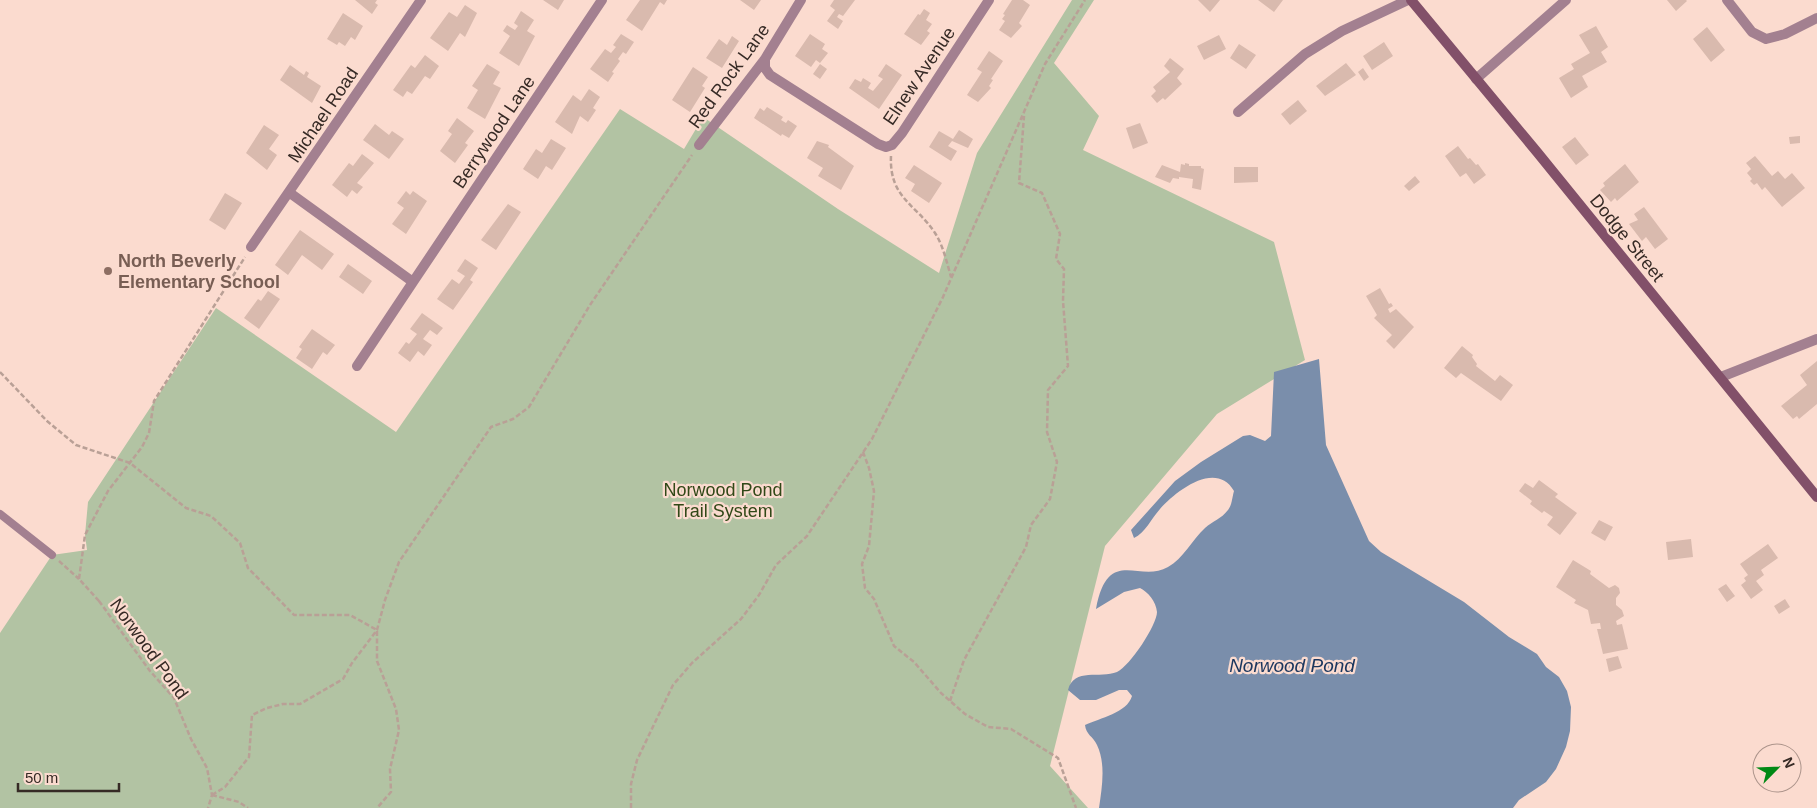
<svg xmlns="http://www.w3.org/2000/svg" width="1817" height="808" viewBox="0 0 1817 808" font-family="Arial,sans-serif">
<style>
.green{fill:#b2c3a3}
.water{fill:#7a8eab}
.building{fill:#d9baae}
.lines{fill:none;stroke-linecap:round;stroke-linejoin:round}
.path{stroke:#b9a096;stroke-width:2.5;stroke-dasharray:5 2.5;stroke-linecap:butt}
.lane{stroke:#a38090;stroke-width:8}
.street{stroke:#a38090;stroke-width:10}
.secondary{stroke:#825069;stroke-width:10}
.education-dot{fill:#8d6e63;stroke:#fbdbcf;stroke-width:2}
.labels{text-anchor:middle;stroke-width:4.5;stroke-linejoin:round;paint-order:stroke}
.street-label{font-size:18px;fill:#362a25;stroke:#fbdbcf}
.education-label{font-size:18px;font-weight:bold;fill:#785e54;stroke:#fbdbcf;text-anchor:start}
.park-label{font-size:18px;fill:#314817;stroke:#fbdbcf}
.water-label{font-size:19px;font-style:italic;fill:#1a365e;stroke:#fbdbcf}
</style>
<rect width="100%" height="100%" fill="#fbdbcf"/>
<path class="green" d="M1072 0H1094L1054 63 1099 116 1083 150 1274 242 1305 360 1217 414 1105 546 1050 766 1088 808H0V633L52 555 87 550 85 535 88 502 216 308 396 432 620 109 684 149 703 117 838 209 939 273 977 153Z"/>
<path class="water" d="M1319 359 1326 445 1369 541 1381 552 1464 602 1509 637 1537 654 1546 667 1559 677 1567 691 1571 707 1570 731 1566 747 1556 769 1546 782 1519 800 1513 808H1099C1102 787 1106 764 1097 745 1093 736 1086 735 1085 725 1100 718 1127 713 1132 696L1127 690H1119L1096 700H1080L1068 690C1074 667 1100 679 1117 672 1130 666 1157 625 1157 612 1156 601 1148 592 1140 588L1124 592 1096 609C1108 545 1139 584 1168 567 1183 559 1192 540 1205 528 1213 521 1221 519 1228 510 1232 505 1232 498 1234 491 1216 460 1176 491 1160 509 1151 519 1145 533 1134 538L1131 530 1175 481 1201 462 1243 436 1250 435 1265 441 1271 436 1274 372Z"/>
<path class="building" d="M355 0H377L375 3 378 5 372 14Z
M543 0H564L558 10Z
M640 0H667L664 5 660 2 642 31 626 20Z
M740 0H761L754 10Z
M834 0H855L843 16 839 14 837 17 843 21 838 29 827 21 835 10 830 6Z
M1012 0H1023L1030 5 1019 23 1022 26 1011 38 999 30 1005 21 1002 19 1005 15 1003 14Z
M1198 0H1220L1210 12Z
M1258 0H1283L1274 12Z
M1667 0H1686L1687 1 1676 11Z
M465 5 477 13 465 37 460 33 448 51 430 38 449 12 457 17Z
M924 9 930 13 926 20 932 24 927 31 930 33 921 45 904 34 918 14 920 15Z
M521 11 534 20 527 31 535 36 519 66 499 53 510 36 503 31 507 25 515 30 518 26 514 23Z
M343 13 363 26 355 40 351 37 345 46 339 42 337 45 327 39Z
M1596 26 1608 47 1601 52 1607 62 1582 76 1588 87 1571 98 1559 78 1574 69 1571 64 1590 53 1579 35Z
M1707 27 1725 50 1711 62 1693 39Z
M621 34 634 42 626 54 623 52 618 59 620 61 612 72 614 73 608 82 590 69 605 49 611 53 616 47 613 45Z
M810 34 825 44 822 49 828 53 820 63 816 60 811 67 795 56Z
M1219 35 1226 49 1204 60 1197 46Z
M732 36 739 41 722 68 706 58 719 39 727 45Z
M1384 42 1393 56 1372 70 1363 56Z
M1239 44 1256 55 1246 69 1230 58Z
M989 51 1003 61 991 79 993 80 989 86 991 88 978 102 967 95 982 72 977 69Z
M425 55 439 66 430 79 425 76 412 94 407 91 403 97 393 90 411 65 415 68Z
M1170 58 1184 69 1177 78 1182 84 1165 100 1163 98 1157 103 1151 96 1156 91 1153 87 1170 72 1164 66Z
M1346 63 1356 75 1325 96 1316 86Z
M487 64 500 72 493 84 501 88 485 119 467 108 478 90 472 86Z
M820 64 827 69 820 79 813 74Z
M886 64 902 75 879 109 849 88 855 79 861 82 863 78 871 83 868 88 873 91 883 79 878 76Z
M290 65 304 75 306 71 309 73 307 77 321 86 312 103 280 80Z
M693 67 708 77 702 86 705 88 690 112 672 100Z
M1363 68 1369 77 1364 81 1358 72Z
M589 89 600 97 593 108 596 110 588 122 580 116 572 134 555 122 573 95 581 101Z
M1298 100 1307 111 1290 125 1281 114Z
M767 107 783 117 781 120 786 123 788 120 797 126 789 138 782 134 781 136 754 118 760 108 764 111Z
M457 118 474 131 465 143 468 145 455 163 440 151 452 134 448 131Z
M1140 123 1148 143 1133 149 1126 128Z
M375 124 389 135 392 131 404 139 389 159 363 140Z
M264 125 279 135 269 149 277 155 267 170 246 153Z
M959 130 973 139 968 148 952 141 948 146 957 151 951 161 929 147 939 131 953 139Z
M1800 136V143L1790 144 1789 137Z
M1575 137 1589 155 1576 165 1562 147Z
M551 139 566 148 552 170 546 166 538 179 523 169 536 149 542 153Z
M817 141 829 145 828 147 854 166 841 190 818 176 823 168 807 158Z
M1458 146 1468 159 1470 158 1476 165 1478 164 1486 175 1474 184 1466 173 1460 177 1445 156Z
M362 154 374 163 357 183 363 187 357 194 352 190 347 197 332 185 349 163 353 166Z
M1755 156 1772 176 1778 171 1785 179 1792 173 1805 188 1782 207 1765 187 1762 190 1757 183 1754 185 1750 181 1752 179 1747 173 1751 169 1746 163Z
M1185 163 1189 164V166H1201V168L1204 169 1201 190 1192 188 1193 179 1179 177V179L1173 178 1170 183 1155 177 1162 165 1180 172 1181 164 1185 165Z
M1625 164 1639 182 1617 201 1615 198 1611 202 1600 190 1605 186 1603 183Z
M914 165 942 183 929 203 911 191 915 184 905 178Z
M1234 167H1258V182L1234 183Z
M1415 176 1420 182 1409 191 1404 186Z
M406 191 410 195 413 191 427 201 406 234 392 224 404 208 397 203Z
M225 193 242 203 225 230 209 220Z
M508 204 521 212 496 250 481 240Z
M1644 207 1668 239 1655 249 1646 237 1642 241 1629 224 1638 220 1634 214Z
M300 230 334 254 322 270 302 255 288 275 275 265Z
M465 259 478 268 470 280 473 282 453 310 437 299 452 279 459 284 465 276 457 271Z
M348 264 372 281 363 294 339 277Z
M1380 288 1389 304 1391 303 1393 306 1388 309 1390 313 1396 309 1414 327 1394 349 1386 341 1392 335 1374 318 1377 315 1366 296Z
M268 291 280 299 259 329 244 318 258 299 261 301Z
M422 313 443 328 437 335 430 330 423 339 432 345 424 356 418 351 410 362 398 353 406 342 409 344 417 334 410 329Z
M312 329 335 345 327 355 323 352 312 369 296 358 302 349 299 347Z
M1462 346 1473 355 1472 357 1477 364 1476 366 1495 381 1500 375 1513 385 1501 401 1461 373 1456 378 1444 368Z
M1817 361V404L1799 419 1797 416 1793 419 1781 406 1807 385 1800 375Z
M1539 480 1558 494 1555 497 1577 513 1560 535 1547 525 1553 517 1544 511 1542 513 1530 504 1532 501 1519 491 1525 483 1533 488Z
M1599 520 1613 527 1605 541 1591 533Z
M1691 539 1693 557 1668 560 1666 542Z
M1768 544 1778 558 1761 570 1764 575 1756 581 1763 590 1751 599 1741 585 1746 581 1744 578 1748 575 1740 564Z
M1573 560 1591 571 1590 574 1609 588 1615 585 1619 588 1620 593 1616 598V605L1622 610 1624 616 1616 621 1617 625 1622 624 1628 649 1603 654 1597 629H1601L1600 623 1591 624 1588 610 1574 603 1576 600 1556 587Z
M1726 584 1735 596 1727 602 1718 589Z
M1785 599 1790 607 1779 614 1774 606Z
M1618 656 1622 668 1609 672 1606 659Z"/>
<g class="lines">
<path class="path" d="M891 156C889 198 916 204 935 233 943 245 947 263 951 277
M0 372 47 421 76 445 130 463 186 508 211 516 240 543 248 568 294 615H350L377 630V661L396 709 399 730 390 769 391 792 377 808
M863 452 869 468 874 491 869 546 862 564 865 588 874 599 894 646 914 662 941 693 965 714 988 727 1011 729 1058 758 1076 808
M59 561 79 579
M99 601 79 579 85 535 108 491 142 447 149 433 154 401 245 257
M99 601 150 671 174 698 191 739 207 768 212 795 208 808
M950 701 964 660 1026 547 1031 525 1050 499 1057 462 1047 432 1048 390 1068 366 1063 301 1064 269 1056 259 1060 234 1042 193 1019 183 1024 116
M212 795 225 787 249 757 252 715 267 708 283 704H300L343 679 352 663 377 630 385 600 399 562 491 427 513 419 529 407 590 305 692 155
M212 795 239 802 248 808
M631 808V784L637 760 673 685 692 663 741 619 759 595 776 565 807 536 872 439 943 297 1045 64 1085 0"/>
<path class="lane" d="M0 514 52 555"/>
<path class="street" d="M1727 0 1752 32 1766 39 1785 34 1817 18
M765 59V68L770 75 878 144 886 147 892 145 902 133 989 0
M1476 79 1566 0
M1238 112 1305 54 1342 31 1408 0
M699 145 765 59 801 0
M290 193 413 282 602 0
M251 247 421 0
M357 366 413 282
M1721 377 1817 339"/>
<path class="secondary" d="M1411 0 1537 152 1817 497"/>
</g>
<circle class="education-dot" cx="108" cy="271" r="5"/>
<g class="labels">
<g class="street-label">
<text transform="translate(729 76) rotate(-54)" y="6">Red Rock Lane</text>
<text transform="translate(919 76) rotate(-56)" y="6">Elnew Avenue</text>
<text transform="translate(323 115) rotate(-56)" y="6">Michael Road</text>
<text transform="translate(494 132) rotate(-56)" y="6">Berrywood Lane</text>
<text transform="translate(1627 238) rotate(51)" y="6">Dodge Street</text>
<text transform="translate(149 649) rotate(54)" y="6">Norwood Pond</text>
</g>
<g class="education-label">
<text x="118" y="267">North Beverly<tspan x="118" dy="21">Elementary School</tspan></text>
</g>
<g class="park-label">
<text x="723" y="496">Norwood Pond<tspan x="723" dy="21">Trail System</tspan></text>
</g>
<g class="water-label">
<text x="1292" y="672">Norwood Pond</text>
</g>
</g>
<g transform="translate(1777 768) rotate(66)"><circle r="24" fill="#fbdbcf" stroke="#ac948b"/>
<path d="M0-4L9 19L0 12L-9 19Z" fill="#008915"/>
<text y="-8" font-size="14" font-weight="bold" text-anchor="middle" fill="#362a25">N</text>
</g>
<path d="M18 783v8h101v-8" fill="none" stroke="#362a25" stroke-width="2.5"/>
<text x="25" y="783" font-size="15" fill="#362a25" stroke="#fbdbcf" stroke-width="4" paint-order="stroke">50 m</text>
</svg>
